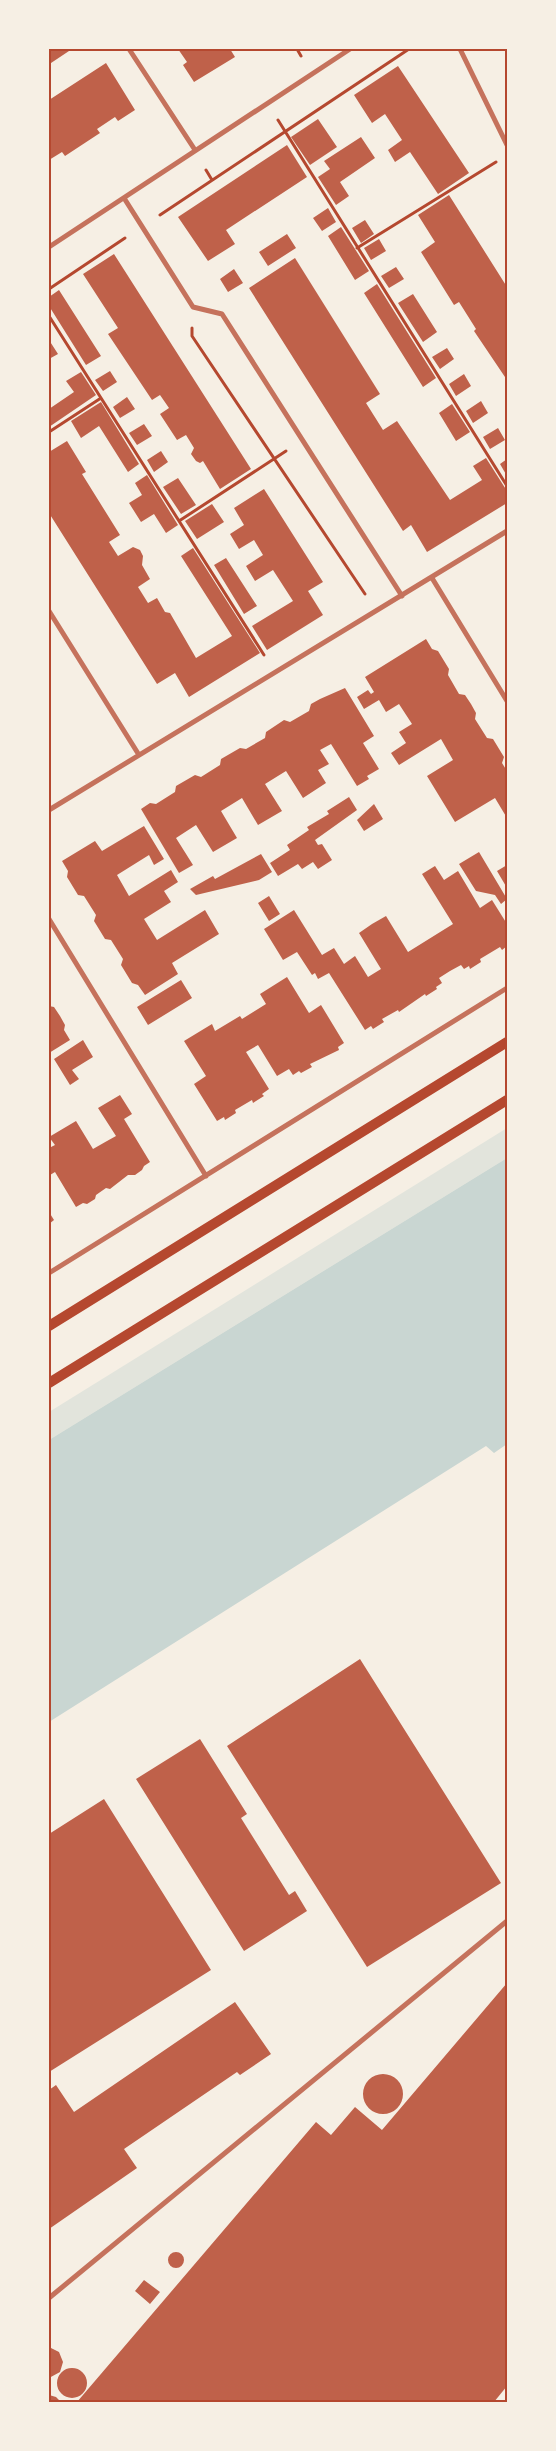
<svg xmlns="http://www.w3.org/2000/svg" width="556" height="2451" viewBox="0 0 556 2451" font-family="'Alegreya Sans',sans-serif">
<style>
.green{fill:#e2e4dc}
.water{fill:#c9d6d2}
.building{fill:#bf614a}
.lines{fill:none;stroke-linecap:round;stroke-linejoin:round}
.path{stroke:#b5482f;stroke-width:3}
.minor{stroke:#c5725c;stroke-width:5}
.secondary{stroke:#b5482f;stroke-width:10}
.neatline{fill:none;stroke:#b5482f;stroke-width:2}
</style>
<rect width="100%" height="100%" fill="#f6efe4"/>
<path class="green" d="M507 1128V1158L49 1440V1412Z"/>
<path class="water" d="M507 1158V1444L494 1453 486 1446 49 1722V1440Z"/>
<path class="building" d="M49 49H72L51 63Z
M178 49H230L235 57 194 82 183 65 187 62Z
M106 63 135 110 118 121 115 117 97 129 100 133 65 156 62 152 49 160V100Z
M398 66 469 173 438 194 410 152 395 162 388 150 402 140 385 114 372 123 354 95Z
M318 119 337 147 310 165 291 137Z
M361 137 375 158 340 182 349 196 336 205 318 177 330 169 324 161Z
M287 145 307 177 226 230 235 244 208 261 178 217Z
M449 195 507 287V380L474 331 476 329 459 302 454 305 421 252 435 242 418 215Z
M328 208 336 222 322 231 313 218Z
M365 220 374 234 361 243 352 228Z
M341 227 369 271 355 280 328 236Z
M287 234 296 248 268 266 259 252Z
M379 239 386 251 371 260 364 248Z
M114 254 251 469 220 489 203 461 200 463 196 461 191 454 194 448 186 435 177 440 160 414 169 408 160 395 152 400 108 334 118 328 83 274Z
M295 258 380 394 366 403 383 430 397 421 450 500 482 480 473 466 486 458 507 491V503L427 552 411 525 403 531 249 288Z
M396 267 404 279 389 288 381 276Z
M234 269 243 283 228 292 220 279Z
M377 284 436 378 423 387 364 293Z
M59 290 101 356 86 365 49 306V297Z
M413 294 437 332 423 342 398 303Z
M49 340 58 354 49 359Z
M447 348 454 359 440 369 432 357Z
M110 371 117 382 103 391 95 380Z
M81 372 96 395 49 427V409L74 392 66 381Z
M464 374 471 386 456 396 449 384Z
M127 397 135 409 120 418 113 407Z
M481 401 488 413 473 423 466 411Z
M101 402 139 464 128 472 99 426 81 438 71 421Z
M452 404 470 432 456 441 439 413Z
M144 424 152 436 137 445 129 433Z
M498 428 505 440 490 449 483 437Z
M67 441 86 472 82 474 120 535 109 542 118 556 133 547 140 550 143 556 142 565 150 579 138 587 148 603 157 598 165 612 170 613 196 658 232 636 181 556 193 548 260 653 189 697 175 673 157 684 49 513V452Z
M161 451 168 462 154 472 147 460Z
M507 459V476L500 464Z
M147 475 178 525 166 533 154 514 141 522 129 503 142 495 135 483Z
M178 478 196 505 181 514 163 487Z
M264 489 323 582 308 591 323 615 267 650 252 626 293 601 273 570 255 581 246 566 263 555 254 540 239 549 230 534 244 525 234 508Z
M212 504 224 522 197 539 185 521Z
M226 558 257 606 244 614 214 565Z
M426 639 432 649 438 651 449 669 448 675 459 694 465 695 471 704 476 713 475 719 487 738 493 739 504 757 502 763 507 771V818L495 798 455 822 427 776 453 760 441 739 399 765 391 753 406 743 399 732 412 724 399 704 386 712 379 700 364 709 357 697 368 690 371 694 374 692 365 677Z
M345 688 374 736 363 743 379 769 367 776 369 779 357 786 331 744 320 750 329 764 318 770 326 783 303 798 286 771 265 784 282 811 258 825 242 798 221 811 237 838 213 852 196 825 176 838 193 865 179 873 141 809 150 803 156 804 175 792 176 786 195 775 201 777 220 765 221 759 240 748 246 749 265 738 266 732 284 720 290 722 309 711 311 704 320 699Z
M349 797 357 810 315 840 318 845 322 844 332 860 318 869 313 862 302 869 298 864 278 876 270 863 290 850 287 845 309 830 307 827 329 814 327 811Z
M374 804 383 819 364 831 357 820Z
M144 826 164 859 154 865 149 855 117 875 129 896 171 870 178 882 164 891 171 902 144 919 157 940 205 910 219 934 172 963 178 974 145 995 138 985 132 983 121 965 123 959 111 940 105 939 94 921 96 915 84 896 78 895 67 877 68 871 62 861 95 841 102 851Z
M479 852 507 899 501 904 495 895 476 891 459 864Z
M261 854 272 872 259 880 196 895 190 889 213 876 215 879Z
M507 865V888L497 871Z
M435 866 444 880 458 871 480 908 492 900 507 924V946L502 950 500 947 480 959 481 962 470 969 469 966 464 969 461 965 450 971 439 978 442 983 436 987 437 989 426 996 425 994 399 1012 398 1010 382 1019 384 1022 373 1029 371 1026 365 1030 329 973 318 979 315 973 312 975 297 952 283 960 264 929 294 910 322 955 334 948 344 964 355 956 368 977 381 969 359 933 372 924 386 916 408 952 453 924 422 874Z
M269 896 280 914 269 921 258 903Z
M287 977 309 1013 321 1005 344 1043 338 1047 339 1050 310 1064 312 1067 301 1073 299 1071 293 1075 289 1069 277 1076 258 1045 246 1052 269 1089 262 1094 264 1096 253 1103 252 1100 235 1110 236 1113 225 1120 224 1117 217 1121 194 1084 206 1076 184 1041 212 1024 215 1031 240 1016 242 1019 266 1004 260 994Z
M181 980 192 998 148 1025 137 1007Z
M49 1006 54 1007 60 1016 65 1025 64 1030 70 1040 49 1053Z
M83 1040 93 1057 72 1070 79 1079 70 1085 54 1059Z
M120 1095 132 1114 124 1119 150 1162 144 1166 142 1170 135 1175H128L110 1189 106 1188 96 1195 95 1199 87 1204 83 1203 76 1207 55 1172 50 1175 49 1172V1148L55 1145 49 1137 76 1121 93 1149 107 1141 116 1136 98 1108Z
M49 1212 54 1220 49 1224Z
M360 1659 501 1883 367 1967 227 1746Z
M200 1739 247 1814 241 1818 289 1895 295 1891 307 1911 244 1951 136 1779Z
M104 1799 211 1970 49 2072V1834Z
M507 1983V2386L494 2402H77L316 2122 331 2135 355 2107 382 2130Z
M235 2002 271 2054 240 2075 237 2072 124 2149 137 2168 49 2229V2090L56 2085 74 2112Z
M363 2094a20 20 0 1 1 40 0a20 20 0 1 1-40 0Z
M168 2260a8 8 0 1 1 16 0a8 8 0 1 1-16 0Z
M144 2280 160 2292 150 2304 135 2291Z
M49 2347 59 2352 63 2362 60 2372 49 2378Z
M57 2383a15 15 0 1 1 30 0a15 15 0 1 1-30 0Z
M49 2395 56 2397 61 2402H49Z"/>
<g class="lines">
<path class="path" d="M297 49 301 56
M278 120 507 486
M206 170 212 180
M160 215 409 49
M357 248 496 162
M49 289 125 238
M49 316 264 655
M192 328V336L365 594
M49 432 101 398
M179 521 286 451"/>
<path class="minor" d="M129 49 195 150
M460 49 507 145
M124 198 193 307 222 314 402 596
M49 247 350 49
M432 578 507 701
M49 611 139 755
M49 810 507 531
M49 919 206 1176
M49 1273 507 988
M49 2298 507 1921"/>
<path class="secondary" d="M49 1326 507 1042
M49 1383 507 1100"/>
</g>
<rect width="556" height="2451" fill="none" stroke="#f6efe4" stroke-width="100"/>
<rect x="50" y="50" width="456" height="2351" class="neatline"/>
</svg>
